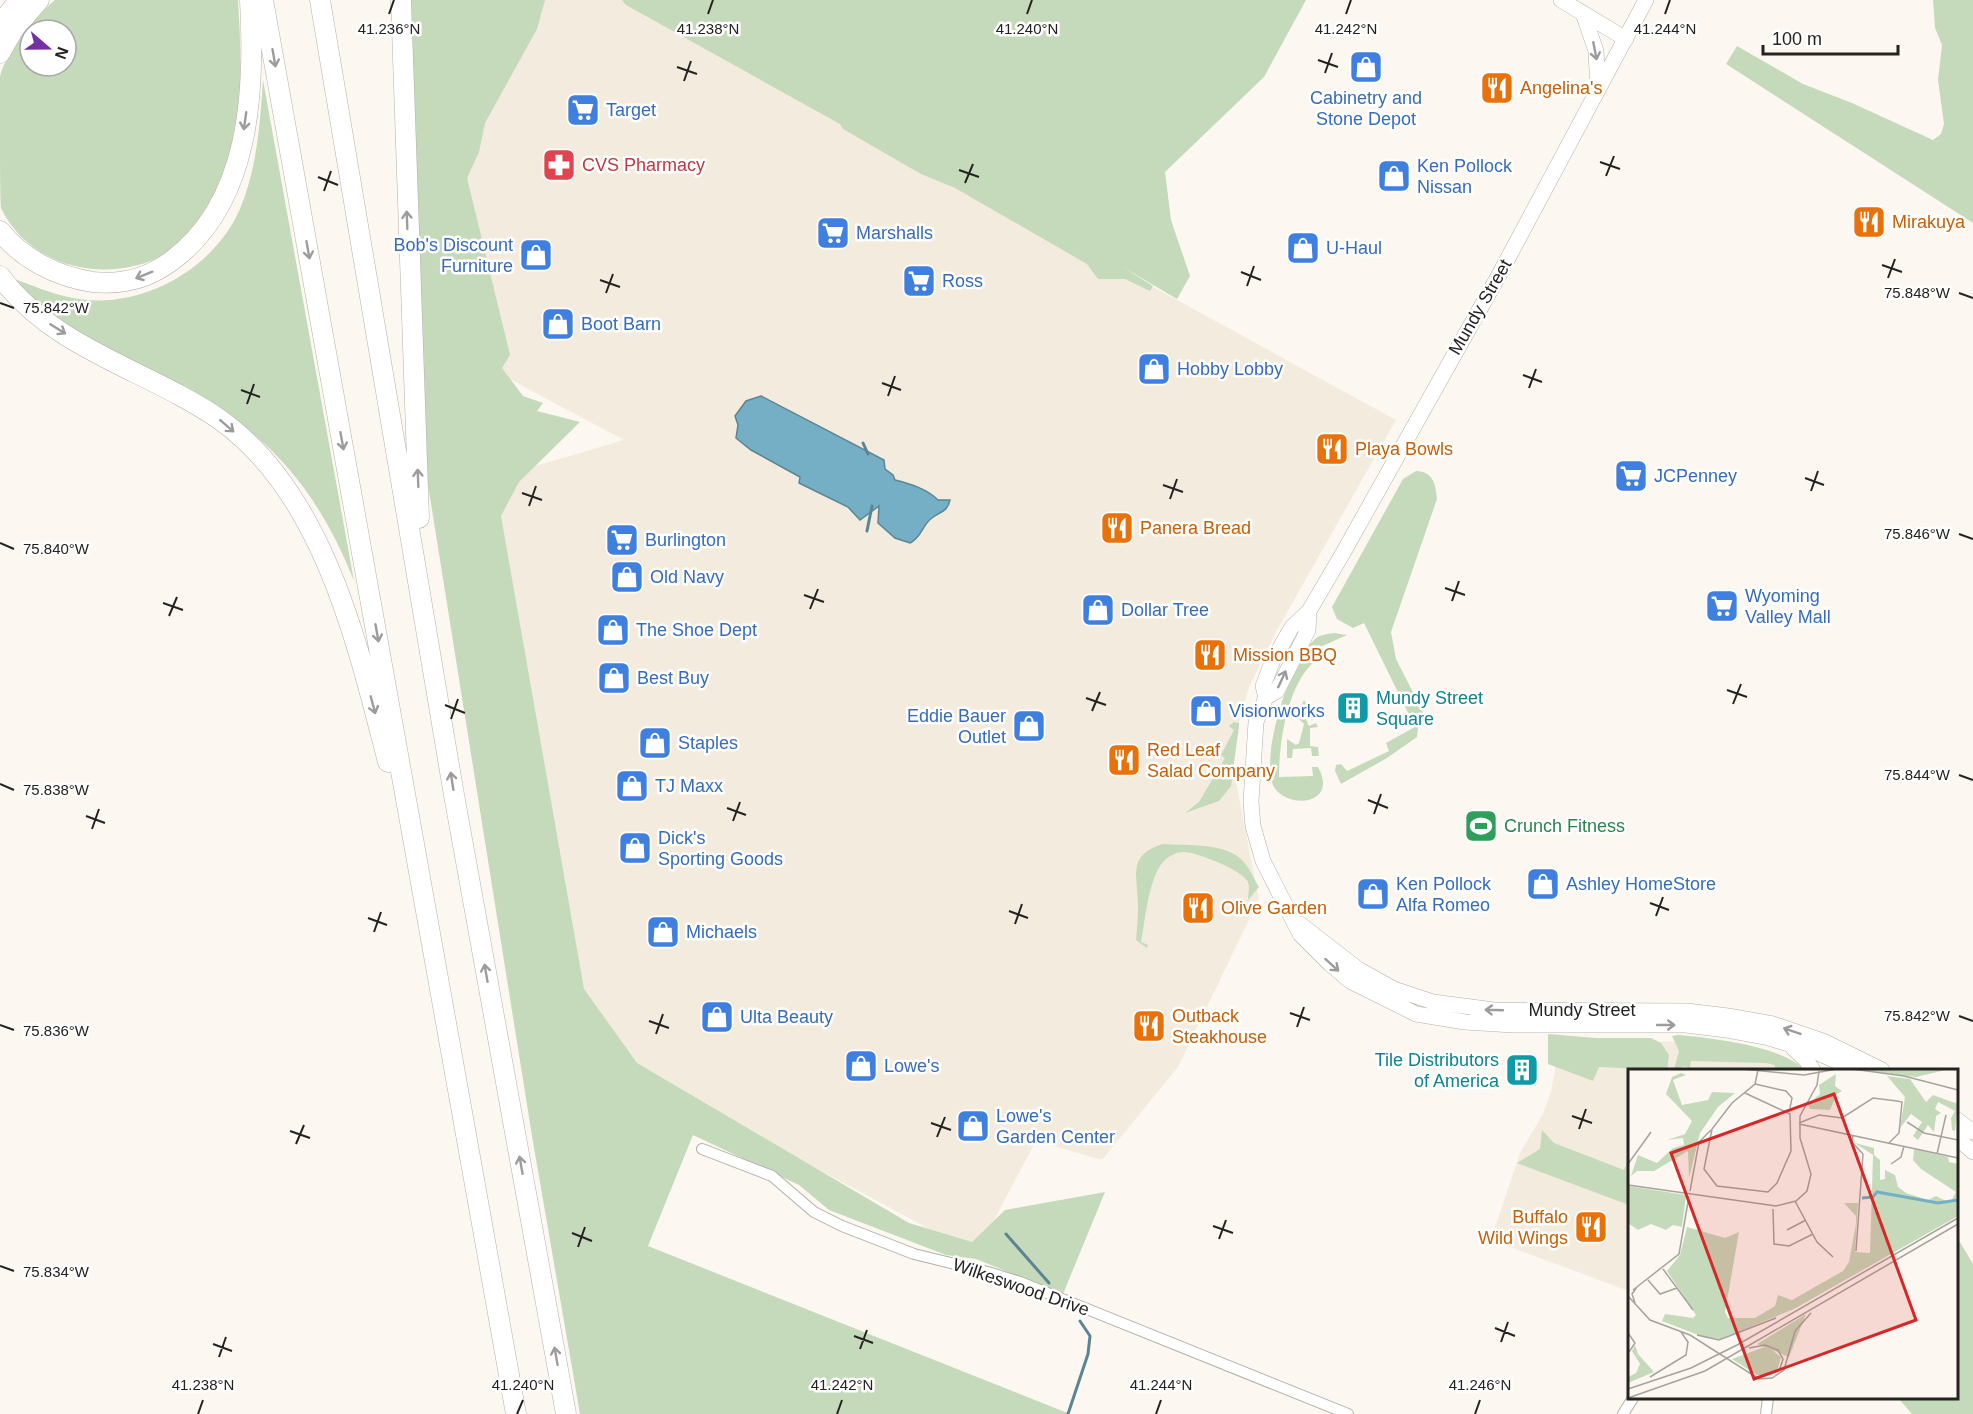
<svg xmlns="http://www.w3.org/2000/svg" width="1973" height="1414" viewBox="0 0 1973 1414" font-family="Helvetica,sans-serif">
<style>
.built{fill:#f3ebdd}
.green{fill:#c5daba;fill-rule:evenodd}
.water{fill:#74afc6;stroke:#5c8594;stroke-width:1.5}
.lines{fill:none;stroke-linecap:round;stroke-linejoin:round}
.stream{stroke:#5c8594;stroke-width:3}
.street-casing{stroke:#b4b0a9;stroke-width:12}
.secondary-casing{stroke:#b4b0a9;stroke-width:16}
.highway-casing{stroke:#b4b0a9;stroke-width:21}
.street{stroke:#fff;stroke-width:10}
.secondary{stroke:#fff;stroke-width:15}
.highway{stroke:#fff;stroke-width:20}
.oneway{stroke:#9d9c9b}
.ticks{fill:none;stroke:#252321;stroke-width:2}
.labels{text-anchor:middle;stroke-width:5;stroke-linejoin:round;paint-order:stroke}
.food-label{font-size:18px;fill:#c56008;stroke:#fff;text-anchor:start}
.shop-label{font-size:18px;fill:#366cbe;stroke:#fff;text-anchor:start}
.health-label{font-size:18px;fill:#be3a42;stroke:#fff;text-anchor:start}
.street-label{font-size:18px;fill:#252321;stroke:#fff}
.culture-label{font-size:18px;fill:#0d838f;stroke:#fff;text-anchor:start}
.leisure-label{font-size:18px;fill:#27864d;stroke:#fff;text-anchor:start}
.inset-river{fill:none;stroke:#74afc6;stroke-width:3}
.inset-road{fill:none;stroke:#a6a39e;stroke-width:1.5}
.view{fill:#d62828;fill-opacity:0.15;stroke:#d62828;stroke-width:3}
.inset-edge{fill:none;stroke:#252321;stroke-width:3}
.ticks-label{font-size:15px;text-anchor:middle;fill:#252321;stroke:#fff;stroke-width:5;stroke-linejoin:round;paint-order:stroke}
</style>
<rect width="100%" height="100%" fill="#fcf8f1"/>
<path class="built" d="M526 0H659L1135 277 1396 420 1277 630 1249 687 1239 722 1232 762 1259 899 1178 1067 1102 1160 1036 1141 976 1254 632 1069 581 991 497 518 503 495 532 467 624 440 498 373 448 162Z
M1554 1039 1684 1042 1797 1070H1630L1629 1291 1491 1240 1520 1153 1543 1114 1551 1091 1555 1071Z"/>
<path class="green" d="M55 0H238C242 67 245 134 215 196 211 204 208 213 203 221 155 289 38 286 1 208 0 198 0 143 0 127 0 111 0 93 0 77 3 57 39 13 55 0ZM30 30H66V66H30Z
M409 0H545L537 29 485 123 479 152 467 178 510 355 502 368 523 396 543 403 537 411 580 422 519 482 501 516 584 989 637 1063 909 1223 972 1242 1005 1210 1105 1192 1063 1294 976 1259 946 1255 829 1210 799 1185 693 1135 648 1246 1070 1414H580L532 1136 425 466Z
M622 0H1306L1264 77 1165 172 1171 220 1190 276 1177 299 1121 266 1153 286 1150 291 1125 279H1098L1087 264 955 188 921 174 843 129 840 124 626 5Z
M1933 0H1973V223L1726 64 1737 46 1803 84 1852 103 1933 140 1941 134 1944 124 1938 80 1942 45 1935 28Z
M263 80 354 581C330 520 293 460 237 422 186 387 126 365 74 331 50 317 31 297 12 278 31 285 52 294 73 298 138 311 212 271 239 211 257 170 260 124 263 80Z
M1416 471C1433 471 1436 485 1437 499L1391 632 1396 659 1427 720 1425 726 1423 724 1418 728 1417 737 1387 758 1341 784 1335 771 1336 765 1341 764 1347 771 1389 751 1386 743 1415 727 1364 623 1353 628 1337 619 1332 607 1403 479Z
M1334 633 1347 635 1318 648 1321 657C1288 676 1279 742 1279 777L1313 776 1312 767H1318C1339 805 1288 810 1274 787 1259 759 1290 661 1313 641 1318 635 1326 634 1334 633Z
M1304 700 1308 706 1301 709 1309 726 1316 723 1318 727 1310 728V746L1318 747 1319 756H1312L1311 748 1293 749 1292 758H1287V739L1296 745 1299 743 1304 724 1296 716Z
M1234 722 1239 723V726L1231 786 1219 801 1185 813 1199 802 1225 758 1221 755 1234 730 1229 726Z
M1163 844C1188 846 1226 842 1244 862 1250 869 1254 879 1259 887L1248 900C1248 894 1250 887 1248 882 1244 871 1195 851 1183 852 1176 852 1167 857 1163 862 1149 877 1145 921 1141 942L1148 945 1147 948 1136 940C1137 929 1138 917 1138 906 1138 877 1126 855 1163 844Z
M1548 1034 1596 1038H1651L1661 1043 1669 1055 1667 1070 1599 1067 1593 1081 1548 1064Z
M1679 1035C1710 1038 1784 1046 1804 1070H1774L1775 1065 1766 1063 1691 1061 1690 1068 1683 1066 1681 1070H1674L1679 1051 1672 1036Z
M1542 1130 1554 1143 1624 1170 1627 1163 1629 1164V1205L1517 1163 1540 1149Z
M1957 1216V1237L1973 1264V1414H1912L1898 1398H1956Z"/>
<path class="water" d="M761 396 884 460 885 469 893 475 895 480C911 484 927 489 938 500H950C948 512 939 512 932 518 922 525 922 537 910 543L895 538 878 523 879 506 860 520 848 507 799 483 800 477 751 450 736 438 738 425 735 416 746 401Z"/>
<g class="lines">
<path class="stream" d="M863 443 868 454
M867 531 872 506
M1006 1234 1049 1283
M1068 1414 1088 1354 1090 1336 1080 1321"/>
<g class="street-casing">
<path id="street" d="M702 1149 772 1176 814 1212 842 1226 914 1254 988 1272 1020 1282 1348 1414
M1623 1414 1633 1398
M1766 1414 1768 1398"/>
</g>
<g class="secondary-casing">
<path id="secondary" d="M1561 0 1626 39
M1583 13 1596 51 1598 89
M1309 611 1308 630 1277 691 1266 697 1256 722 1251 802 1253 826 1263 861 1300 934 1330 964 1350 981 1416 1014 1465 1022 1513 1025H1686L1726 1030 1769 1038 1818 1053 1856 1070
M1266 697 1263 686 1273 660 1292 627 1309 611 1343 553 1499 275 1646 0
M1300 924 1358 969 1394 989 1433 1002 1494 1010 1687 1011 1728 1016 1773 1024 1823 1041 1882 1070
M1793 1048 1806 1060 1813 1070
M1956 1119 1973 1132
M1956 1137 1973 1152"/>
</g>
<g class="highway-casing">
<path id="highway" d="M263 0 516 1414
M320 0 454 795 566 1414
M401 0 419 518
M0 25 19 0
M0 53 13 30 39 0
M0 231C22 259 58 277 93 282 121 285 148 278 170 262 251 204 255 90 250 0
M0 276C53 349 148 370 219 419 324 493 358 646 388 762"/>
</g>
<use href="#street" class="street"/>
<use href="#secondary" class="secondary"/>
<use href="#highway" class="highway"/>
</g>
<defs><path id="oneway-shaft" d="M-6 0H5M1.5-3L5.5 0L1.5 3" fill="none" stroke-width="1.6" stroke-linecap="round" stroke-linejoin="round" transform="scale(1.5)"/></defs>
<g class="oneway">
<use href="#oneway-shaft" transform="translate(1595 51) rotate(79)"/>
<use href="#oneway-shaft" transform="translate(274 58) rotate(80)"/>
<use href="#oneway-shaft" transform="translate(245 121) rotate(98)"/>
<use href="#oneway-shaft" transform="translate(407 220) rotate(-92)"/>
<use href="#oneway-shaft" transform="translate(308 250) rotate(80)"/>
<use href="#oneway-shaft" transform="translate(144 275) rotate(158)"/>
<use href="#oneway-shaft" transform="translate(58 329) rotate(32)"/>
<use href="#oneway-shaft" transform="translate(227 426) rotate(41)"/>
<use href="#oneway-shaft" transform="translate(342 441) rotate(80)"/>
<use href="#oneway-shaft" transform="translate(418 478) rotate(-92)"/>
<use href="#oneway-shaft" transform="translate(377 633) rotate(80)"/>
<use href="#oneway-shaft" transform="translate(1282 679) rotate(-65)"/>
<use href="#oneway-shaft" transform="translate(373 705) rotate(75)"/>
<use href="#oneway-shaft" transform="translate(452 781) rotate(-99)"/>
<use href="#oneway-shaft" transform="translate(1332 965) rotate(42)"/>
<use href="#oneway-shaft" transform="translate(486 973) rotate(-100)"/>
<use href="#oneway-shaft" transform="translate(1494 1010) rotate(-178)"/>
<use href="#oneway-shaft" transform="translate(1666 1025)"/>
<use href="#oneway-shaft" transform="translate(1792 1031) rotate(-161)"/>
<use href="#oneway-shaft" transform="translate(521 1165) rotate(-100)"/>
<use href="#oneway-shaft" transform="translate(556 1356) rotate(-100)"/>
</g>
<path class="ticks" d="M389 14 394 0M708 14 713 0M1027 14 1032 0M1346 14 1351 0M1665 14 1670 0M1318 60 1338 67M677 67 697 74M1325 73 1332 53M684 81 691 61M1600 162 1620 169M959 170 979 177M1606 176 1614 156M318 177 338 185M965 183 973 164M324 191 331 171M1882 265 1902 272M1241 272 1261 280M1888 278 1895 259M600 280 620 287M1247 286 1254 266M606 293 613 274M1959 293 1973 298M0 303 14 308M1523 375 1542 382M882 383 901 390M1529 388 1536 369M241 390 260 397M888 396 895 376M247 404 254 384M1805 478 1824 485M1163 485 1183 492M1811 491 1818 471M522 493 542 500M1170 499 1177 479M529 506 536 486M1959 534 1973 539M0 543 14 549M1445 588 1465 595M804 595 824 602M1452 601 1459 581M163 603 183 610M810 609 818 589M169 616 177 597M1727 690 1747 697M1086 698 1106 705M1733 704 1741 684M445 705 465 713M1092 711 1100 692M451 719 458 699M1959 775 1973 780M0 784 14 790M1368 800 1388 808M727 808 746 815M1374 814 1381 794M86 816 105 823M733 821 740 802M92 829 99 809M1650 903 1669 910M1009 911 1028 918M1656 916 1663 897M368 918 387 925M1015 924 1022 904M374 932 381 912M1290 1013 1310 1020M1959 1016 1973 1021M649 1021 669 1028M0 1025 14 1030M1297 1027 1304 1007M656 1034 663 1014M1572 1116 1592 1123M931 1123 951 1130M1579 1129 1586 1109M290 1131 310 1138M937 1137 945 1117M296 1144 304 1125M1213 1226 1233 1233M572 1233 592 1241M1219 1239 1226 1220M578 1247 585 1227M0 1266 14 1271M1495 1328 1515 1336M854 1336 873 1343M1501 1342 1508 1322M213 1344 232 1351M860 1349 867 1330M219 1357 226 1337M198 1414 203 1400M517 1414 523 1400M837 1414 842 1400M1156 1414 1161 1400M1475 1414 1480 1400"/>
<defs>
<g id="shop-square" transform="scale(1.725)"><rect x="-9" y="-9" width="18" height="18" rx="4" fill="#3f7fe0" stroke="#fff"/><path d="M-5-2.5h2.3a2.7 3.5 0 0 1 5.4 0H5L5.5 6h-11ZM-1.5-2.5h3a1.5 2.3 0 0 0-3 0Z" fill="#fff"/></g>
<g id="restaurant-square" transform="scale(1.725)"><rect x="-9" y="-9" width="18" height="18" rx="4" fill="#e8710a" stroke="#fff"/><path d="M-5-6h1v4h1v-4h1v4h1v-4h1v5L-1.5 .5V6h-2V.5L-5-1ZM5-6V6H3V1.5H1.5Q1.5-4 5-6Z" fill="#fff"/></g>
<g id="supermarket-square" transform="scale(1.725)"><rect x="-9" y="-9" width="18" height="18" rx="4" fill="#3f7fe0" stroke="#fff"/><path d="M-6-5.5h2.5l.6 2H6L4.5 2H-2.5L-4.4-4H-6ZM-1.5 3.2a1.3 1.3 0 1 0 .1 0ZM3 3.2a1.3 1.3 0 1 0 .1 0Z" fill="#fff"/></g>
<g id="pharmacy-square" transform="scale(1.725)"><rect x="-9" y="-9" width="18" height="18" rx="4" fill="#e0444e" stroke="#fff"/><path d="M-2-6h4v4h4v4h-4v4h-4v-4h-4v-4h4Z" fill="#fff"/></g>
<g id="building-square" transform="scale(1.725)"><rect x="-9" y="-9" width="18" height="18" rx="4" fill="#0f9aa8" stroke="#fff"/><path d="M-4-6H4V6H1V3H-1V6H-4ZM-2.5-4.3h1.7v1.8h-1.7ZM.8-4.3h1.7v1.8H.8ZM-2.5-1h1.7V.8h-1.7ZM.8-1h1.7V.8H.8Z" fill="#fff"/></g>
<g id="stadium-square" transform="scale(1.725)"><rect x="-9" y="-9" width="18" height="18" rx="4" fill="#2e9e5b" stroke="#fff"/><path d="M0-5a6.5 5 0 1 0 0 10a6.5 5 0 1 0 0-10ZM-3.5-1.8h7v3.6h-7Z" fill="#fff"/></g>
</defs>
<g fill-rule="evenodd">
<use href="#shop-square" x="1366" y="67"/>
<use href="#restaurant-square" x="1497" y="88"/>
<use href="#supermarket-square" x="583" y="110"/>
<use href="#pharmacy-square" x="559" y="165"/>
<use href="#shop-square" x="1394" y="176"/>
<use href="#restaurant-square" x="1869" y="222"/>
<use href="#supermarket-square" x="833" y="233"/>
<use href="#shop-square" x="1303" y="248"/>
<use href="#shop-square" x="536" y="255"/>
<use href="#supermarket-square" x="919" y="281"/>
<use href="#shop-square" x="558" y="324"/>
<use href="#shop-square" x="1154" y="369"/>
<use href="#restaurant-square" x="1332" y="449"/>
<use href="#supermarket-square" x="1631" y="476"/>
<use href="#restaurant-square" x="1117" y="528"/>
<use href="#supermarket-square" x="622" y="540"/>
<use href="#shop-square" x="627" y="577"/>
<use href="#supermarket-square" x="1722" y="606"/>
<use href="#shop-square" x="1098" y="610"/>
<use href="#shop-square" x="613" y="630"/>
<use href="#restaurant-square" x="1210" y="655"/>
<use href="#shop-square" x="614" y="678"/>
<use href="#building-square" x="1353" y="708"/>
<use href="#shop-square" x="1206" y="711"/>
<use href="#shop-square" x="1029" y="726"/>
<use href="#shop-square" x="655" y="743"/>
<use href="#restaurant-square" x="1124" y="760"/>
<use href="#shop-square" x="632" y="786"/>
<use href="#stadium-square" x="1481" y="826"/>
<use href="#shop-square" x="635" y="848"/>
<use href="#shop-square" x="1543" y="884"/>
<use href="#shop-square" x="1373" y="894"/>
<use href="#restaurant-square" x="1198" y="908"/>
<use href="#shop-square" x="663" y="932"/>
<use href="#shop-square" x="717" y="1017"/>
<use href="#restaurant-square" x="1149" y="1026"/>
<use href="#shop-square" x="861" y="1066"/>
<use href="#building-square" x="1522" y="1070"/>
<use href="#shop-square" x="973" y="1126"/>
<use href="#restaurant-square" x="1591" y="1227"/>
</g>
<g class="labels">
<g class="food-label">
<text x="1520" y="94">Angelina's</text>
<text x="1892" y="228">Mirakuya</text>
<text x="1355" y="455">Playa Bowls</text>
<text x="1140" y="534">Panera Bread</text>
<text x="1233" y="661">Mission BBQ</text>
<text x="1147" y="756">Red Leaf<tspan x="1147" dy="21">Salad Company</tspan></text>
<text x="1221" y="914">Olive Garden</text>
<text x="1172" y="1022">Outback<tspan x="1172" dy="21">Steakhouse</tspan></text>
<text x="1568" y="1223" text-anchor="end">Buffalo<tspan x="1568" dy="21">Wild Wings</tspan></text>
</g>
<g class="shop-label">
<text x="1366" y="104" text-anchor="middle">Cabinetry and<tspan x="1366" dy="21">Stone Depot</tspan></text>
<text x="606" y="116">Target</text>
<text x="1417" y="172">Ken Pollock<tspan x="1417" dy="21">Nissan</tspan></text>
<text x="856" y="239">Marshalls</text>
<text x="513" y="251" text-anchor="end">Bob's Discount<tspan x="513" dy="21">Furniture</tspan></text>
<text x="1326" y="254">U-Haul</text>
<text x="942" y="287">Ross</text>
<text x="581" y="330">Boot Barn</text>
<text x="1177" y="375">Hobby Lobby</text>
<text x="1654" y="482">JCPenney</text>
<text x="645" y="546">Burlington</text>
<text x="650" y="583">Old Navy</text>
<text x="1745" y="602">Wyoming<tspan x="1745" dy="21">Valley Mall</tspan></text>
<text x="1121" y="616">Dollar Tree</text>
<text x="636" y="636">The Shoe Dept</text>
<text x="637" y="684">Best Buy</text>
<text x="1229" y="717">Visionworks</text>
<text x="1006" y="722" text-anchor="end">Eddie Bauer<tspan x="1006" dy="21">Outlet</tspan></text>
<text x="678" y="749">Staples</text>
<text x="655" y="792">TJ Maxx</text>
<text x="658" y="844">Dick's<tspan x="658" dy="21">Sporting Goods</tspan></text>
<text x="1396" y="890">Ken Pollock<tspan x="1396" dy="21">Alfa Romeo</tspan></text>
<text x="1566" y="890">Ashley HomeStore</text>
<text x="686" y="938">Michaels</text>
<text x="740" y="1023">Ulta Beauty</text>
<text x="884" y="1072">Lowe's</text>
<text x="996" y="1122">Lowe's<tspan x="996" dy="21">Garden Center</tspan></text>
</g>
<g class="health-label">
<text x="582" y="171">CVS Pharmacy</text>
</g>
<g class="street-label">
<text transform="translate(1480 307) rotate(-60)" y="6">Mundy Street</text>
<text x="1582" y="1016">Mundy Street</text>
<text transform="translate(1021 1287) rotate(19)" y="6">Wilkeswood Drive</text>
</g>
<g class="culture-label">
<text x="1376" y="704">Mundy Street<tspan x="1376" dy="21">Square</tspan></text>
<text x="1499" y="1066" text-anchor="end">Tile Distributors<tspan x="1499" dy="21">of America</tspan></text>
</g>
<g class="leisure-label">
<text x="1504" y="832">Crunch Fitness</text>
</g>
</g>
<g transform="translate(1628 1069)">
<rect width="330" height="330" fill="#fcf8f1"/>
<path d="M225 0 289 1 322 0 288 8ZM53 4 58 6 45 11 54 36 80 31 84 23 107 24 90 38 72 64 61 109 60 82 26 102H9L3 107 10 86 29 94 45 79 56 76 55 69 39 71 57 65 64 52 38 25 44 8ZM208 5 207 17 214 22 209 25 202 41 182 40 180 35 192 25 191 16ZM259 7 282 10 298 33 305 26 330 35 327 62 324 61 323 49 327 42 310 33 307 40 313 44 308 47 306 63 300 56 290 71 285 67 294 53 283 45 272 59 277 28ZM227 74 246 79V86L252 91V111L257 110V101L267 106 270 118 278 124 300 131 308 127 322 134 328 123 293 100 285 91 286 80 320 88 321 93 330 95V147L166 240 93 270 78 269 34 252 37 245 65 249 68 246 39 202 52 186 59 158 97 169 111 163 97 243 100 249H127L147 237 150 226 164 231 215 202 221 193 228 155V147L216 134H230L227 183 242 184 245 86ZM0 117 58 126 54 158 45 156 38 161 23 155 10 161 0 154ZM178 245 161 288 129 275ZM7 276 10 285 26 303 0 314V308L8 304 12 295 4 282ZM139 277 153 288 149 302 143 306H129L104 290Z" fill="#c5daba"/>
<path class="inset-river" d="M234 129 245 128 249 123 310 134 330 131"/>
<path class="inset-road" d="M114 0 176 6 209 0M224 0 276 7 330 21M127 15 158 22 164 29 162 39M117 24 162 45 163 82 149 114 140 123 89 117 76 100 84 60 104 34 127 15 130 1M279 53 296 64 330 71M171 54 191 46 214 49 245 29 269 32 274 33 271 64 261 74M171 55 330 89M225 66 224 73 235 85 228 182M309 85 318 46M0 95 23 63M263 95 273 88 276 77M0 116 148 137 168 132 179 122 183 105 172 69V47L189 16 191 2M62 122 71 73 83 61M167 132 189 173 205 188M145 140 146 175 161 177 185 165M159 161 178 151M35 200 65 241M20 211 32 225 49 219M5 221 51 185 60 133M0 227 22 251 62 266 131 310 144 309 156 301 167 262 183 244M7 234 4 225 9 218M0 264 7 274 1 283M69 266 91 271 148 249M121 279 137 276 150 281 155 290 151 302M22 308 58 286 60 273 53 263M0 320 63 299 109 276 330 149M0 329 77 302 330 155"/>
<path class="view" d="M206 25 288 251 126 310 43 84Z"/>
<rect width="330" height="330" class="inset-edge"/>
</g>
<g class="ticks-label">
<text x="389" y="34">41.236°N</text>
<text x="708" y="34">41.238°N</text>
<text x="1027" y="34">41.240°N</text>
<text x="1346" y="34">41.242°N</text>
<text x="1665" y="34">41.244°N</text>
<text x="1917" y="298">75.848°W</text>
<text x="56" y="313">75.842°W</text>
<text x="1917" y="539">75.846°W</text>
<text x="56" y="554">75.840°W</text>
<text x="1917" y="780">75.844°W</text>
<text x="56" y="795">75.838°W</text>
<text x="1917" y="1021">75.842°W</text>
<text x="56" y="1036">75.836°W</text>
<text x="56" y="1277">75.834°W</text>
<text x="203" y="1390">41.238°N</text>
<text x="523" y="1390">41.240°N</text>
<text x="842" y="1390">41.242°N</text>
<text x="1161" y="1390">41.244°N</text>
<text x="1480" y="1390">41.246°N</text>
</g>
<g transform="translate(48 48) rotate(110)"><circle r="28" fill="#ffffff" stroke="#a8a7a6" stroke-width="1.5"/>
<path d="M0-4.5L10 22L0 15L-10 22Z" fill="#7530a4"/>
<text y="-9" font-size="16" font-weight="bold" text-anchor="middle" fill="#252321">N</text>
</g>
<path d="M1763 45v9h135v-9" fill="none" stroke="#252321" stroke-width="3"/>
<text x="1772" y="45" font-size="18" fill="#252321" stroke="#ffffff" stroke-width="4.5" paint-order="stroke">100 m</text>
</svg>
